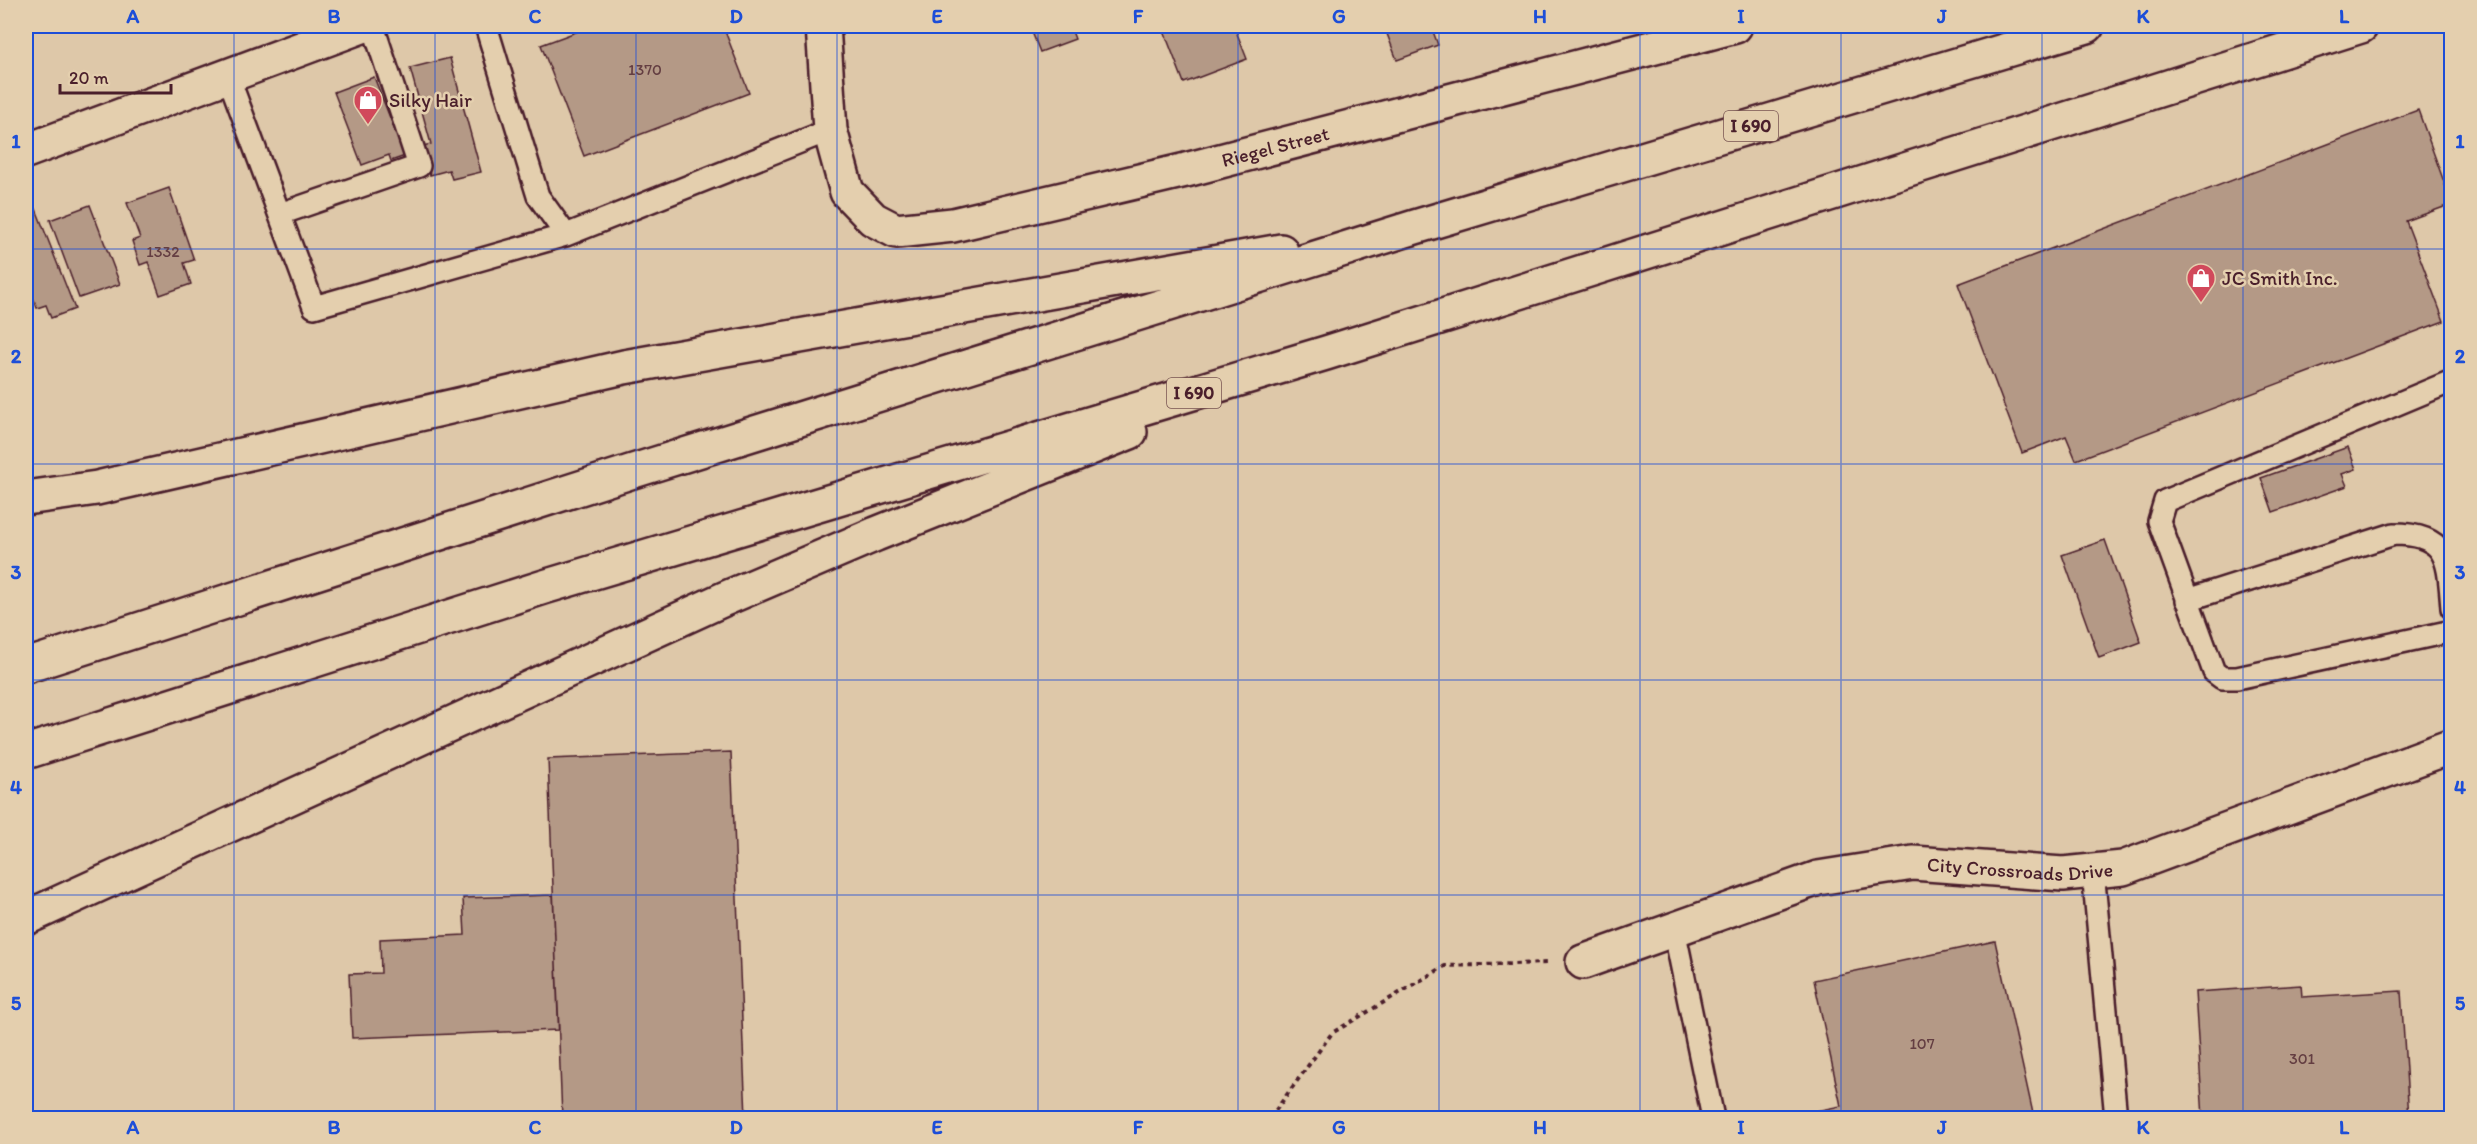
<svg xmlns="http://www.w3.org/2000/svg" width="2477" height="1144" viewBox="0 0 2477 1144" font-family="Itim,sans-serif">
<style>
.building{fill:#b49986;stroke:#4a1f2b;stroke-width:1.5}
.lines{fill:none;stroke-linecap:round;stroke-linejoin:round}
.lane-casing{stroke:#4a1f2b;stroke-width:26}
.street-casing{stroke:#4a1f2b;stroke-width:38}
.secondary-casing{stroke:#4a1f2b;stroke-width:38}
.highway-casing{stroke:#4a1f2b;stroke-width:38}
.path{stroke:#4a1f2b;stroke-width:4;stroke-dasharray:4.5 4.5;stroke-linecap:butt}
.lane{stroke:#e4cfae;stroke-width:21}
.street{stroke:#e4cfae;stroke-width:33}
.secondary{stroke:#e4cfae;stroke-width:33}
.highway{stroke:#e4cfae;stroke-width:33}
.grid{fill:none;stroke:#1d4ed8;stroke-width:1.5;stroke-opacity:0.55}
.labels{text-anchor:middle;stroke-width:5;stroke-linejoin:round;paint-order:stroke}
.number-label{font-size:16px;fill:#643e42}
.shield{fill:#e4cfae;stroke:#785452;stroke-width:1.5}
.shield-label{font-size:18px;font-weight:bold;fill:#4a1f2b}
.poi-label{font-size:20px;fill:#4a1f2b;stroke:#e4cfae;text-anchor:start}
.street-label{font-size:20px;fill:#4a1f2b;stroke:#e4cfae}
.neatline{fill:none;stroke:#1d4ed8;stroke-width:2}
.grid-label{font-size:20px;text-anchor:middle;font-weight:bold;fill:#1d4ed8}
</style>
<rect width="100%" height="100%" fill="#dec8a9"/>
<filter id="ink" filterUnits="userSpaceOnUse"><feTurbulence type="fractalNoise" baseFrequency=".0167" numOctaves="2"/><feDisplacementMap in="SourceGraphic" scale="12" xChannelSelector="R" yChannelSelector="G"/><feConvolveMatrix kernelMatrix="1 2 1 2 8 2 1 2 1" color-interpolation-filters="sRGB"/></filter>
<g filter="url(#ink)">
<path class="building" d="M163 26H180L165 31Z
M592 26H723L749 93 584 156 541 45Z
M1050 26H1070L1075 39 1040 52 1032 32Z
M1162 26H1234L1247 59 1184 83Z
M1384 26H1431L1438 45 1397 60Z
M450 58 481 172 452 179 449 170 430 175 423 146 431 144 410 68Z
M374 77 405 156 391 161 389 155 362 165 334 92Z
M2418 110 2452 204 2406 221 2444 321 2076 460 2066 436 2022 453 1958 284Z
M169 188 194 260 184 263 191 284 160 295 148 262 140 265 132 241 140 238 127 203Z
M90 205 120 284 79 298 50 220Z
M36 209 75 309 51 318 46 305 37 308 34 300 26 303V214Z
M2348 447 2356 469 2342 474 2347 486 2273 512 2261 478Z
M2105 540 2141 642 2099 658 2062 555Z
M731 752 746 1118H562L548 759Z
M553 895 559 1030 352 1038 349 974 381 973 380 939 465 935 463 898Z
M1995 941 2034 1118H1780L1841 1106 1814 980Z
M2301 985 2302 997 2401 991 2409 1118H2203L2195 992Z"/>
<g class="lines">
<g class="lane-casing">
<path id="lane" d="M486 26 538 196 566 235
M228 76 314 307 566 235 830 130
M280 214 419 166 373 26
M2452 381 2165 501 2159 521 2214 672 2222 678H2237L2452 631
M2187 600 2394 534C2450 534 2448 562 2452 608
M2093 871 2116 1118
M1674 929 1713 1118"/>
</g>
<g class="street-casing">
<g id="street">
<path id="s1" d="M823 26 830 130 847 192 873 219 896 231 953 225 1186 170 1735 26"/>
<path id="s2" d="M1583 962 1818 878 1913 863 2063 874 2123 868 2452 746"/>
</g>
</g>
<g class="secondary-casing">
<path id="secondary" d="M26 151 362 26"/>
</g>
<g class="highway-casing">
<path id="highway" d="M26 498 97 488 624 367 1281 251
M26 666 630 472 1415 227 2087 26
M26 752 544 587 1326 353 2361 26
M26 918 724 599 876 534 1130 432"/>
</g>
<path class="path" d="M1270 1118 1332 1033 1445 966 1549 963"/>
<use href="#lane" class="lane"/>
<use href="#street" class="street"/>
<use href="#secondary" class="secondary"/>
<use href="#highway" class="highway"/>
</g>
</g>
<path class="grid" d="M234 26V1118M435 26V1118M636 26V1118M837 26V1118M1038 26V1118M1238 26V1118M1439 26V1118M1640 26V1118M1841 26V1118M2042 26V1118M2243 26V1118M26 249H2452M26 464H2452M26 680H2452M26 895H2452"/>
<defs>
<g id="shop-pin" transform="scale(1.5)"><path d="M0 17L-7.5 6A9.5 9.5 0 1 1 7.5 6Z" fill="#d1495b" stroke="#e4cfae"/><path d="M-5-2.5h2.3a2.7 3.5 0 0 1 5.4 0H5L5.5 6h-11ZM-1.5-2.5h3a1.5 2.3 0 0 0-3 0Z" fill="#fff"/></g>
</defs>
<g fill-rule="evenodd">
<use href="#shop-pin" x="368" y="100"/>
<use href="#shop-pin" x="2201" y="278"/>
</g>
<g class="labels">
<g class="number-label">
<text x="645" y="75">1370</text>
<text x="163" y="257">1332</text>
<text x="1922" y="1049">107</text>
<text x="2302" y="1064">301</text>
</g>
<g class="shield">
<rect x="1724" y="111" width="54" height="30" rx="4.5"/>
<rect x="1167" y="378" width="54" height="30" rx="4.5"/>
</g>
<g class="shield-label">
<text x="1751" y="132">I 690</text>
<text x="1194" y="399">I 690</text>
</g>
<g class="poi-label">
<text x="389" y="107">Silky Hair</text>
<text x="2222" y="285">JC Smith Inc.</text>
</g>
<g class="street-label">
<text dy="7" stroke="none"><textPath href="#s1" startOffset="621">Riegel Street</textPath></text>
<text dy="7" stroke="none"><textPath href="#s2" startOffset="453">City Crossroads Drive</textPath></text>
</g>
</g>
<rect width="2477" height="1144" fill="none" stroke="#e4cfae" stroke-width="66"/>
<path d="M60 84v9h111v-9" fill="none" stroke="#4a1f2b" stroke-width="3"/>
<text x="69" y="84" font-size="18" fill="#4a1f2b" stroke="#e4cfae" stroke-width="4.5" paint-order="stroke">20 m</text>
<rect x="33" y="33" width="2411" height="1078" class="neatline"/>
<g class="grid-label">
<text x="133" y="23">A</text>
<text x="334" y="23">B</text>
<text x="535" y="23">C</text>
<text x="736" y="23">D</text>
<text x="937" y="23">E</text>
<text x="1138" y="23">F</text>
<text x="1339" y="23">G</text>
<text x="1540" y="23">H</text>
<text x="1741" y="23">I</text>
<text x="1942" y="23">J</text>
<text x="2143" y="23">K</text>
<text x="2344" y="23">L</text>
<text x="16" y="148">1</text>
<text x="2460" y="148">1</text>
<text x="16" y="363">2</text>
<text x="2460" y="363">2</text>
<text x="16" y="579">3</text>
<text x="2460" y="579">3</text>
<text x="16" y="794">4</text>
<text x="2460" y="794">4</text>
<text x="16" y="1010">5</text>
<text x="2460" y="1010">5</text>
<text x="133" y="1134">A</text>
<text x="334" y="1134">B</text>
<text x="535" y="1134">C</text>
<text x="736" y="1134">D</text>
<text x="937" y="1134">E</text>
<text x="1138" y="1134">F</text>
<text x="1339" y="1134">G</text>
<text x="1540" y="1134">H</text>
<text x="1741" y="1134">I</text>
<text x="1942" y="1134">J</text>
<text x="2143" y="1134">K</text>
<text x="2344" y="1134">L</text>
</g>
</svg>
